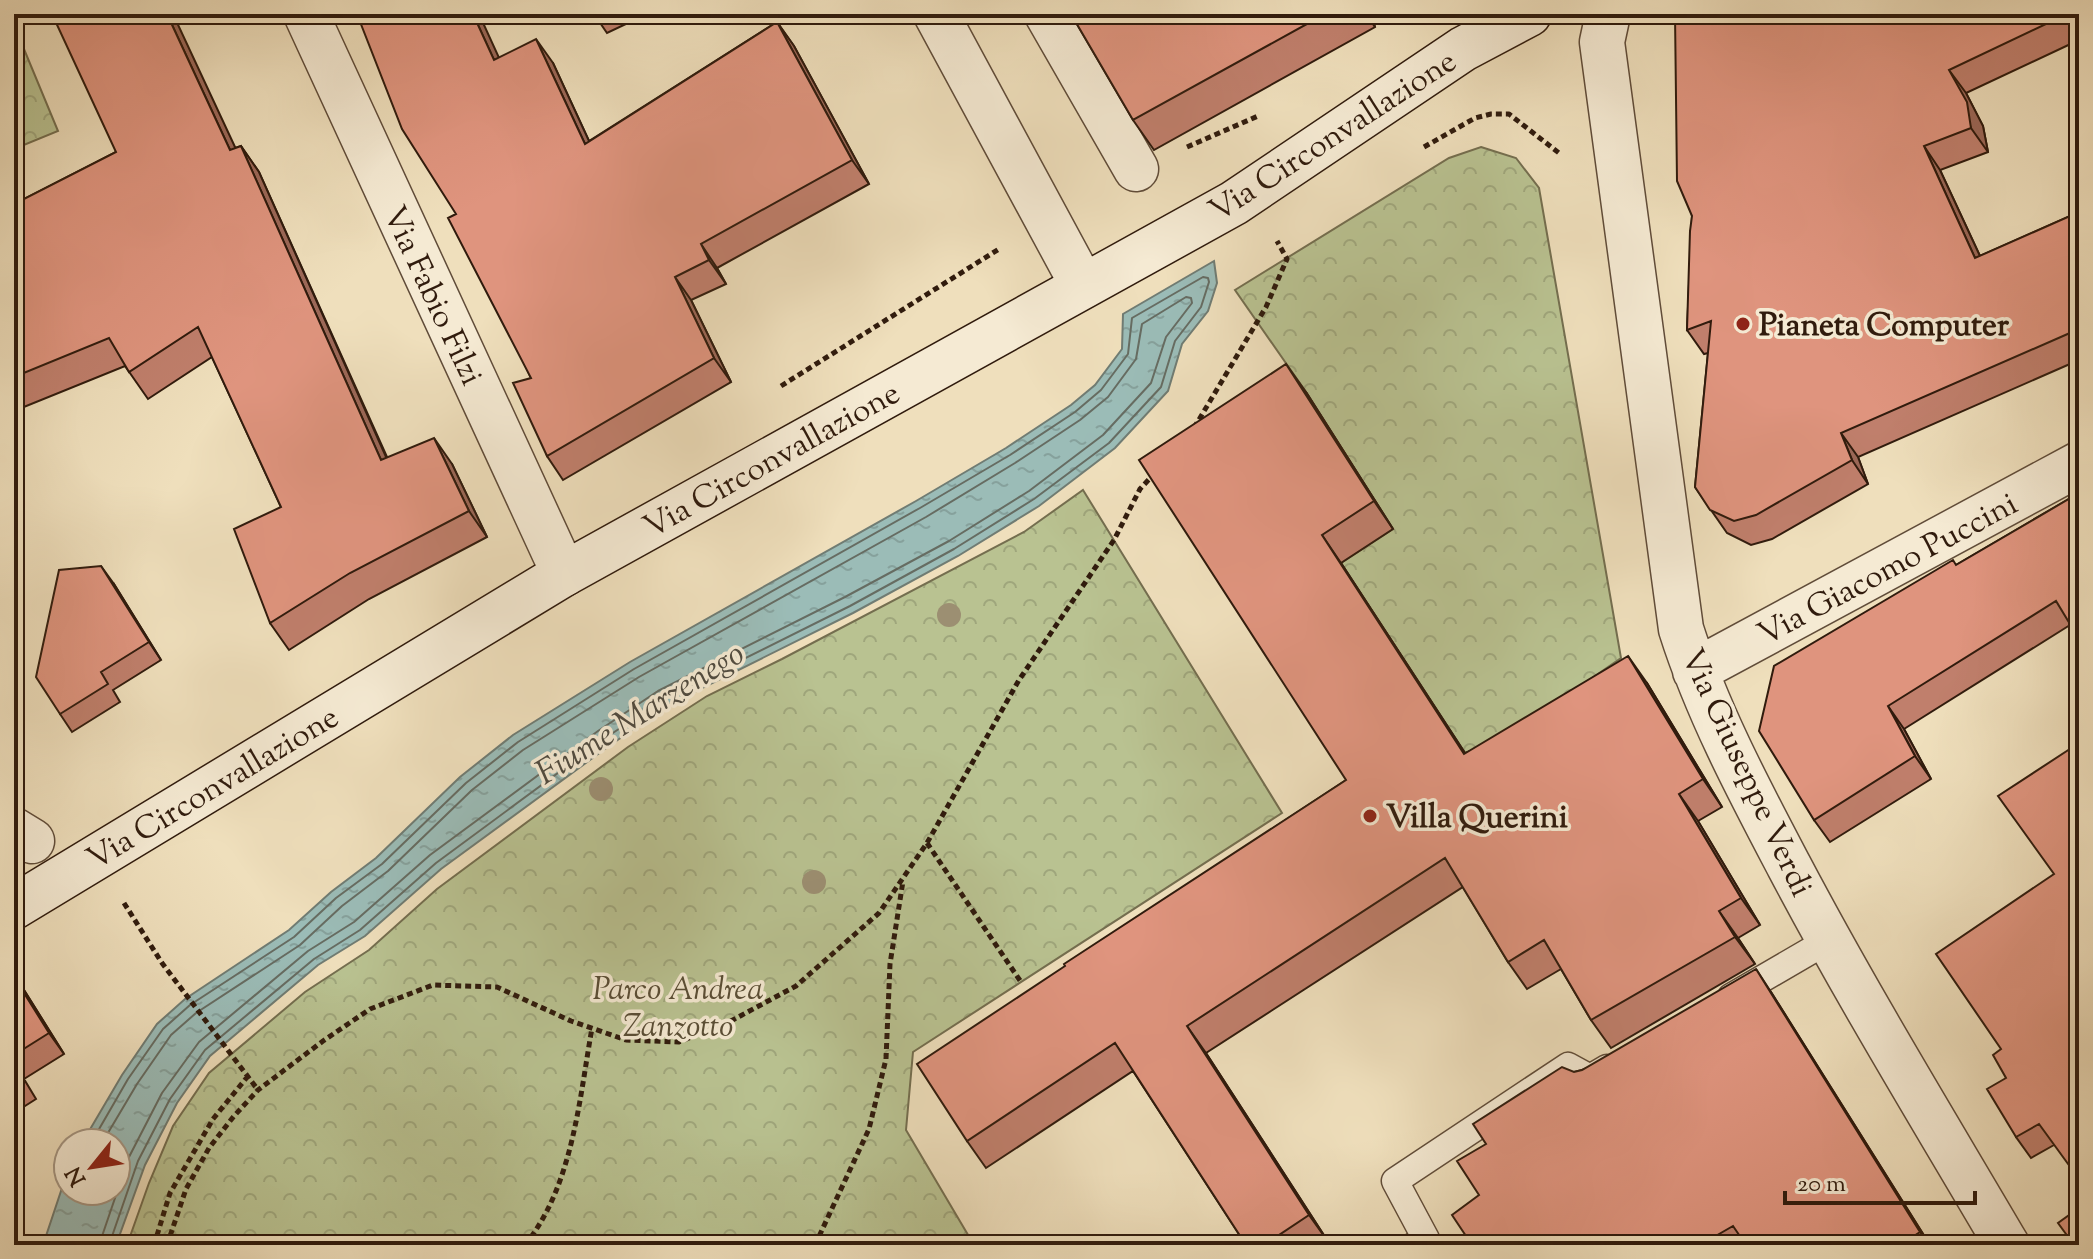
<svg xmlns="http://www.w3.org/2000/svg" width="2093" height="1259" viewBox="0 0 2093 1259" font-family="'Sorts Mill Goudy',serif">
<style>
.park{fill:url(#park-crowns);stroke:#746e4f;stroke-width:2}
.water{fill:url(#water-ripples);stroke:#707c73;stroke-width:2}
.lines{fill:none;stroke-linecap:round;stroke-linejoin:round}
.shore{stroke:#666c62;stroke-width:2}
.lane-casing{stroke:#604c39;stroke-width:29}
.street-casing{stroke:#604c39;stroke-width:47}
.secondary-casing{stroke:#301b0d;stroke-width:47}
.path{stroke:#301b0d;stroke-width:5;stroke-dasharray:6 4;stroke-linecap:butt}
.lane{stroke:#f5ead3;stroke-width:26}
.street{stroke:#f5ead3;stroke-width:44}
.secondary{stroke:#f5ead3;stroke-width:44}
.tree{fill:#9c8f72}
.wall{fill:#c07f6c;stroke:#301b0d;stroke-width:2}
.shaded-wall{fill:#9c6858;stroke:#301b0d;stroke-width:2}
.building{fill:#df947e;stroke:#301b0d;stroke-width:2}
.poi-dot{fill:#8f2418;stroke:#f5ead3;stroke-width:3}
.labels{text-anchor:middle;stroke-width:7;stroke-linejoin:round;paint-order:stroke}
.street-label{font-size:32px;fill:#301b0d;stroke:#f5ead3}
.poi-label{font-size:32px;font-weight:bold;fill:#301b0d;stroke:#f5ead3;text-anchor:start}
.park-label{font-size:32px;font-style:italic;fill:#594d35;stroke:#f5ead3}
.water-label{font-size:34px;font-style:italic;fill:#504b40;stroke:#f5ead3}
</style>
<defs>
<pattern id="park-crowns" width="20" height="18" patternUnits="userSpaceOnUse" patternTransform="scale(2)"><rect width="20" height="18" fill="#b9c291"/><path d="M2 6a3 3 0 1 1 6 0M12 15a3 3 0 1 1 6 0" fill="none" stroke="#9fa67c"/></pattern>
<pattern id="water-ripples" width="26" height="14" patternUnits="userSpaceOnUse" patternTransform="scale(2)"><rect width="26" height="14" fill="#9bbcb7"/><path d="M2 4q2-2 4 0t4 0M15 11q2-2 4 0t4 0" fill="none" stroke="#86a19c"/></pattern>
</defs>
<rect width="100%" height="100%" fill="#efdfbc"/>
<filter id="stains"><feTurbulence type="fractalNoise" baseFrequency=".0025" numOctaves="4"/><feColorMatrix values="0 0 0 0 .2 0 0 0 0 .09 0 0 0 0 .02 0 0 0 .5 -.17"/></filter>
<radialGradient id="worn" r=".72"><stop offset=".6" stop-color="#630" stop-opacity="0"/><stop offset="1" stop-color="#630" stop-opacity=".3"/></radialGradient>
<path class="park" d="M14 25 58 131 14 149Z
M1481 147 1516 158 1539 188 1621 658 1471 762 1341 563 1393 529 1306 392 1235 290 1449 158Z
M1083 490 1282 813 913 1052 906 1130 974 1245H127L149 1183 173 1126 209 1073 305 992 369 950 437 889 628 747 707 696 782 659 1024 532Z"/>
<path class="water" d="M1214 261 1217 283 1208 311 1182 344 1168 391 1115 448 1039 506 958 556 853 613 668 705 609 746 441 869 365 936 318 965 210 1056 177 1103 145 1165 116 1245H43L68 1170V1191H116V1143H82L122 1075 157 1024 185 999 289 930 331 892 376 858 460 777 513 735 630 662 916 501 1006 448 1071 405 1095 385 1122 349 1123 314Z"/>
<g class="lines">
<path class="shore" d="M91 1143 128 1079 163 1029 190 1005 294 937 336 898 382 864 466 783 518 742 634 669 920 508 1010 455 1075 412 1101 390 1128 354 1132 318 1203 277 1208 278 1209 282 1201 307 1175 341 1161 387 1109 443 1034 499 954 549 850 606 663 699 604 739 436 863 360 930 314 959 205 1050 170 1099 138 1161 109 1245
M99 1245 129 1157 162 1093 199 1042 308 951 354 922 430 855 598 731 658 691 845 597 949 541 1029 491 1103 435 1151 383 1166 337 1192 303 1191 298 1186 297 1142 324 1136 359 1108 397 1080 420 1015 463 926 517 639 677 523 750 472 790 388 871 342 906 300 945 196 1013 171 1035 137 1084 102 1143"/>
<g class="lane-casing">
<path id="lane" d="M1731 997 1829 940
M1415 1245 1426 1239 1395 1181 1568 1066 1590 1078 1607 1068"/>
</g>
<g class="street-casing">
<path id="street" d="M306 14 564 574
M936 14 1083 286
M1047 14 1136 169
M1608 14 1602 42 1681 629C1707 711 1749 790 1789 866 1857 995 1933 1119 2007 1245
M1695 671 2079 464
M14 830 32 841"/>
</g>
<g class="secondary-casing">
<path id="secondary" d="M14 907 564 574 1234 203 1463 49 1529 14"/>
</g>
<path class="path" d="M1187 147 1258 116
M1424 147 1475 118 1491 114H1509L1559 153
M781 386 999 249
M1194 428 1266 307 1287 259 1277 241
M927 843 1021 982
M124 903 162 963 258 1090
M154 1245 170 1193 213 1119 248 1076
M167 1245 186 1189 209 1148 234 1116 258 1090 323 1041 370 1009 433 985 497 987 571 1021 626 1040 679 1042 729 1022 796 986 879 913 927 843 1019 680 1114 540 1140 489 1153 475
M525 1245C573 1185 579 1101 592 1028
M566 1245 574 1242H654L694 1245
M815 1245 869 1129 886 1059 890 964 903 881"/>
<use href="#lane" class="lane"/>
<use href="#street" class="street"/>
<use href="#secondary" class="secondary"/>
</g>
<g class="tree">
<circle cx="949" cy="615" r="12"/>
<circle cx="601" cy="789" r="12"/>
<circle cx="814" cy="882" r="12"/>
</g>
<path class="wall" d="M594 14H647L607 33Z
M1071 14H1371L1375 27 1154 150 1133 120Z
M1675 14H2079V40L1966 93 1983 126 1988 152 1940 170 1980 256 2079 212V360L1858 457 1868 484 1772 539 1751 545 1727 533 1695 487 1708 353 1704 354 1687 330 1692 216Z
M777 22 794 46 869 184 717 268 726 284 691 300 731 382 563 480 547 456 531 378 456 214 499 58 553 63 589 141Z
M241 146 259 172 387 457 452 464 487 537 369 599 289 650 270 623 281 507 212 357 148 399 125 366 14 411V204L116 152 235 148Z
M1306 392 1393 529 1341 563 1465 753 1647 683 1722 807 1698 821 1760 925 1738 938 1755 964 1611 1048 1591 1020 1561 969 1527 989 1508 962 1463 887 1206 1053 1329 1243 1325 1245H1246L1133 1071 986 1168 967 1141 1065 966 1346 780Z
M2079 493 2070 625 1904 729 1931 779 1830 842 1814 820 1956 565Z
M114 584 161 660 113 690 120 702 72 732 60 714Z
M2079 743 2054 1145 2031 1158 2016 1137 2001 1049 2054 874Z
M14 974 64 1054 24 1079 36 1099 14 1113Z
M1771 992 1930 1245H1472L1486 1144 1574 1072 1582 1070Z"/>
<path class="shaded-wall" d="M167 14H173L249 177 230 150Z
M473 14H479L511 84 494 60Z
M1366 14H1371L1375 27Z
M777 22 794 46 869 184 852 160Z
M536 39 553 63 601 167 585 144Z
M1949 70 1966 93 1983 126 1988 152 1971 128Z
M241 146 259 172 399 486 381 460Z
M1924 146 1940 170 1992 282 1975 258Z
M701 244 717 268 726 284 709 260Z
M675 277 691 300 731 382 714 358Z
M1286 364 1306 392 1393 529 1374 501Z
M1841 433 1858 457 1868 484 1852 460Z
M434 438 452 464 487 537 469 511Z
M1322 535 1341 563 1483 781 1464 754Z
M101 566 114 584 161 660 149 642Z
M1628 656 1647 683 1722 807 1703 779Z
M1888 706 1904 729 1931 779 1915 756Z
M1679 794 1698 821 1760 925 1741 898Z
M1719 911 1738 938 1755 964 1735 937Z
M1756 969 1771 992 1930 1245 1920 1232Z
M14 974 64 1054 49 1033 14 977Z
M1187 1026 1206 1053 1329 1243 1309 1215Z"/>
<path class="building" d="M52 14H167L230 150 241 146 381 460 434 438 469 511 350 573 270 623 234 529 281 507 198 327 129 372 109 338 14 377V204L116 152Z
M357 14H473L494 60 536 39 585 144 777 22 852 160 701 244 709 260 675 277 714 358 547 456 513 383 531 378 448 218 456 214 402 129Z
M1071 14H1325L1133 120Z
M1675 14H2067L1949 70 1967 102 1971 128 1924 146 1975 258 2079 212V329L1841 433 1852 460 1756 515 1734 521 1710 510 1695 487 1711 321 1687 330 1690 231 1692 216 1677 181Z
M1286 364 1374 501 1322 535 1464 754 1628 656 1703 779 1679 794 1741 898 1719 911 1735 937 1591 1020 1544 940 1508 962 1445 858 1187 1026 1309 1215 1264 1245H1246L1115 1043 967 1141 917 1064 1065 966 1064 964 1346 780 1139 460Z
M2079 493V639L2056 601 1888 706 1915 756 1814 820 1759 731 1774 666 1953 560 1956 565Z
M101 566 149 642 101 672 108 684 60 714 36 677 59 570Z
M2079 743V1179L2039 1124 2016 1137 1987 1089 2006 1078 1993 1055 2001 1049 1936 954 2054 874 1998 796Z
M1756 969 1920 1232 1911 1238 1917 1245H1746L1733 1226 1700 1245H1472L1452 1215 1479 1195 1457 1161 1486 1144 1473 1124 1562 1067 1574 1072 1582 1070Z
M14 977 49 1033 14 1055Z
M14 1066 22 1078 14 1083Z
M2079 1208V1245H2074L2058 1223Z"/>
<g class="poi-dot">
<circle cx="1743" cy="324" r="8"/>
<circle cx="1370" cy="816" r="8"/>
</g>
<g class="labels">
<g class="street-label">
<text transform="translate(1332 135) rotate(-33)" y="11">Via Circonvallazione</text>
<text transform="translate(434 295) rotate(65)" y="11">Via Fabio Filzi</text>
<text transform="translate(771 459) rotate(-29)" y="11">Via Circonvallazione</text>
<text transform="translate(1887 568) rotate(-28)" y="11">Via Giacomo Puccini</text>
<text transform="translate(1748 772) rotate(65)" y="11">Via Giuseppe Verdi</text>
<text transform="translate(212 787) rotate(-31)" y="11">Via Circonvallazione</text>
</g>
<g class="poi-label">
<text x="1759" y="335">Pianeta Computer</text>
<text x="1386" y="827">Villa Querini</text>
</g>
<g class="park-label">
<text x="678" y="999">Parco Andrea<tspan x="678" dy="37">Zanzotto</tspan></text>
</g>
<g class="water-label">
<text transform="translate(639 712) rotate(-32)" y="12">Fiume Marzenego</text>
</g>
</g>
<rect width="2093" height="1259" fill="none" stroke="#efdfbc" stroke-width="48"/>
<rect x="16" y="16" width="2061" height="1227" fill="none" stroke="#301b0d" stroke-width="4"/>
<rect x="24" y="24" width="2045" height="1211" fill="none" stroke="#301b0d" stroke-width="2"/>
<g transform="translate(92 1167) rotate(240)"><circle r="38" fill="#f5ead3" stroke="#a69784" stroke-width="2"/>
<path d="M0-6L14 30L0 20L-14 30Z" fill="#8f2418"/>
<text y="-12" font-size="22" font-weight="bold" text-anchor="middle" fill="#301b0d">N</text>
</g>
<path d="M1785 1191v12h190v-12" fill="none" stroke="#301b0d" stroke-width="4"/>
<text x="1797" y="1191" font-size="24" fill="#301b0d" stroke="#f5ead3" stroke-width="6" paint-order="stroke">20 m</text>
<rect width="100%" height="100%" filter="url(#stains)"/>
<rect width="100%" height="100%" fill="url(#worn)"/>
</svg>
